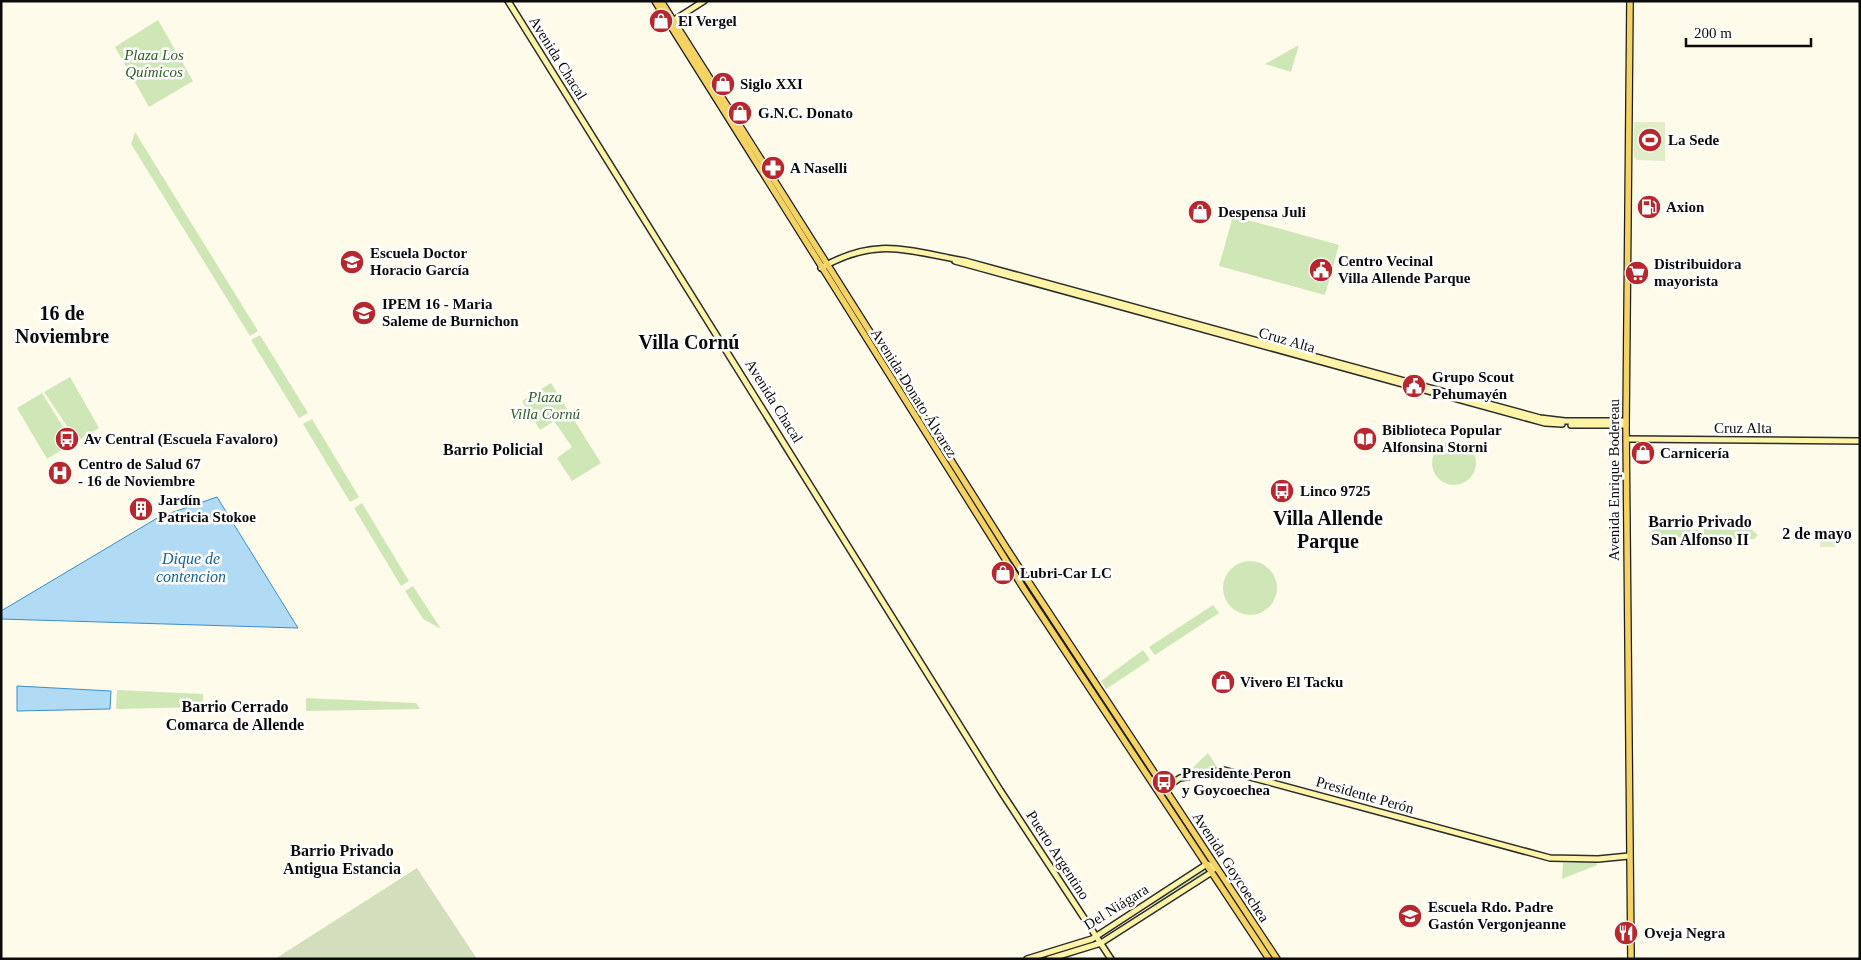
<svg xmlns="http://www.w3.org/2000/svg" width="1861" height="960" viewBox="0 0 1861 960" font-family="Georgia,serif">
<style>
.green{fill:#cfe7b6}
.cemetery{fill:#d3debd}
.pitch{fill:#e0eec7}
.water{fill:#b1daf4;stroke:#3a8ec9}
.lines{fill:none;stroke-linecap:round;stroke-linejoin:round}
.secondary-casing{stroke:#2d2d2d;stroke-width:8}
.primary-casing{stroke:#1c1c1c;stroke-width:8}
.secondary{stroke:#fdf4a7;stroke-width:5}
.primary{stroke:#f4d364;stroke-width:5.5}
.labels{text-anchor:middle;stroke-width:5;stroke-linejoin:round;paint-order:stroke}
.poi-label{font-size:15px;font-weight:bold;fill:#0b0b0b;stroke:#fff;text-anchor:start}
.park-label{font-size:15px;font-style:italic;fill:#2b601e;stroke:#fff}
.street-label{font-size:15px;fill:#0b0b0b;stroke:#fff}
.neighbourhood-label{font-size:16px;font-weight:bold;fill:#0b0b0b;stroke:#fff}
.water-label{font-size:16px;font-style:italic;fill:#196098;stroke:#fff}
.district-label{font-size:20px;font-weight:bold;fill:#0b0b0b;stroke:#fff}
</style>
<rect width="100%" height="100%" fill="#fefbea"/>
<path class="green" d="M158 20 193 81 149 107 115 47Z
M1299 45 1291 72 1265 64Z
M135 132 258 331 250 336 131 144Z
M1233 216 1339 245 1325 295 1219 266Z
M260 335 308 413 299 418 251 340Z
M70 377 99 428 77 441 44 392Z
M551 383 601 463 572 481 557 458 572 447 554 421 540 430 522 401Z
M42 393 73 443 47 459 17 408Z
M312 419 359 497 350 502 303 424Z
M1432 463a22 22 0 1 1 44 0a22 22 0 1 1-44 0Z
M362 503 409 581 401 586 354 508Z
M1654 529 1698 530 1697 538 1653 537 1651 532Z
M1704 529 1752 530 1758 535 1754 539H1704Z
M1223 588a27 27 0 1 1 54 0a27 27 0 1 1-54 0Z
M413 586 441 629 423 619 405 591Z
M1213 605 1219 613 1155 655 1149 647Z
M1143 650 1150 660 1106 689 1101 681Z
M117 690 203 694V707L116 709Z
M306 698 416 703 420 709 306 711Z
M1208 753 1219 770 1185 775Z
M1597 862V865L1562 879 1563 863Z
M1205 867 1208 871 1153 907 1150 902Z"/>
<path class="cemetery" d="M417 868 477 959H275Z"/>
<path class="pitch" d="M1634 122H1665V161L1637 160 1634 157Z
M1820 529H1835V547H1820Z"/>
<path class="water" d="M217 497 298 628 1 619V611L159 517Z
M17 686 111 691 110 709 17 711Z"/>
<g class="lines">
<g class="secondary-casing">
<path id="secondary" d="M508 1 1000 790 1111 959
M671 22 704 1
M955 261 1545 423 1562 424
M821 268C876 236 908 251 965 261L1540 418 1565 421H1626
M1571 425H1626
M1626 439 1860 441
M1165 788 1180 778 1224 770 1550 858 1598 859 1629 856
M1027 959 1092 939 1207 864 1217 869
M1049 959 1101 943 1212 872V869"/>
</g>
<g class="primary-casing">
<path id="primary" d="M655 1 1024 589 1269 959
M661 1 1007 549 1277 959
M1630 1 1626 425 1631 959"/>
</g>
<use href="#secondary" class="secondary"/>
<use href="#primary" class="primary"/>
</g>
<defs>
<g id="shop-disc" transform="scale(1.25)"><circle r="9.5" fill="#b6282e" stroke="#fff"/><path d="M-5-2.5h2.3a2.7 3.5 0 0 1 5.4 0H5L5.5 6h-11ZM-1.5-2.5h3a1.5 2.3 0 0 0-3 0Z" fill="#fff"/></g>
<g id="stadium-disc" transform="scale(1.25)"><circle r="9.5" fill="#b6282e" stroke="#fff"/><path d="M0-5a6.5 5 0 1 0 0 10a6.5 5 0 1 0 0-10ZM-3.5-1.8h7v3.6h-7Z" fill="#fff"/></g>
<g id="pharmacy-disc" transform="scale(1.25)"><circle r="9.5" fill="#b6282e" stroke="#fff"/><path d="M-2-6h4v4h4v4h-4v4h-4v-4h-4v-4h4Z" fill="#fff"/></g>
<g id="fuel-disc" transform="scale(1.25)"><circle r="9.5" fill="#b6282e" stroke="#fff"/><path d="M-5.5-6h7V0h2V4h1.3V-2.5L3-4.5l.8-.8L6-3V5H2.5V1h-1V6h-7ZM-4.2-4.7v3.2H.2V-4.7Z" fill="#fff"/></g>
<g id="school-disc" transform="scale(1.25)"><circle r="9.5" fill="#b6282e" stroke="#fff"/><path d="M0-5L7-2L0 1L-7-2ZM-4 1L0 2.5L4 1V4Q0 6-4 4Z" fill="#fff"/></g>
<g id="civic-disc" transform="scale(1.25)"><circle r="9.5" fill="#b6282e" stroke="#fff"/><path d="M-.6-6.5H3V-4.5H.6V-3L4-1V1h2V6H-6V1h2V-1L-.6-3ZM-1.2 2.5V6h2.4V2.5Z" fill="#fff"/></g>
<g id="supermarket-disc" transform="scale(1.25)"><circle r="9.5" fill="#b6282e" stroke="#fff"/><path d="M-6-5.5h2.5l.6 2H6L4.5 2H-2.5L-4.4-4H-6ZM-1.5 3.2a1.3 1.3 0 1 0 .1 0ZM3 3.2a1.3 1.3 0 1 0 .1 0Z" fill="#fff"/></g>
<g id="bus-disc" transform="scale(1.25)"><circle r="9.5" fill="#b6282e" stroke="#fff"/><path d="M-5-6H5V4H4V6H2V4H-2V6H-4V4H-5ZM-3.5-4V0h7V-4ZM-3.5 1.2v1.5H-2V1.2ZM2 1.2v1.5H3.5V1.2Z" fill="#fff"/></g>
<g id="library-disc" transform="scale(1.25)"><circle r="9.5" fill="#b6282e" stroke="#fff"/><path d="M-6-4Q-3-5.5-.7-3.5V5Q-3 3-6 4ZM6-4Q3-5.5 .7-3.5V5Q3 3 6 4Z" fill="#fff"/></g>
<g id="hospital-disc" transform="scale(1.25)"><circle r="9.5" fill="#b6282e" stroke="#fff"/><path d="M-5-5h3v3.5h4V-5h3V5h-3V1.5h-4V5h-3Z" fill="#fff"/></g>
<g id="building-disc" transform="scale(1.25)"><circle r="9.5" fill="#b6282e" stroke="#fff"/><path d="M-4-6H4V6H1V3H-1V6H-4ZM-2.5-4.3h1.7v1.8h-1.7ZM.8-4.3h1.7v1.8H.8ZM-2.5-1h1.7V.8h-1.7ZM.8-1h1.7V.8H.8Z" fill="#fff"/></g>
<g id="restaurant-disc" transform="scale(1.25)"><circle r="9.5" fill="#b6282e" stroke="#fff"/><path d="M-5-6h1v4h1v-4h1v4h1v-4h1v5L-1.5 .5V6h-2V.5L-5-1ZM5-6V6H3V1.5H1.5Q1.5-4 5-6Z" fill="#fff"/></g>
</defs>
<g fill-rule="evenodd">
<use href="#shop-disc" x="661" y="21"/>
<use href="#shop-disc" x="723" y="84"/>
<use href="#shop-disc" x="740" y="113"/>
<use href="#stadium-disc" x="1650" y="140"/>
<use href="#pharmacy-disc" x="773" y="168"/>
<use href="#fuel-disc" x="1649" y="207"/>
<use href="#shop-disc" x="1200" y="212"/>
<use href="#school-disc" x="352" y="262"/>
<use href="#civic-disc" x="1321" y="270"/>
<use href="#supermarket-disc" x="1637" y="273"/>
<use href="#school-disc" x="364" y="313"/>
<use href="#civic-disc" x="1414" y="386"/>
<use href="#bus-disc" x="67" y="439"/>
<use href="#library-disc" x="1365" y="439"/>
<use href="#shop-disc" x="1643" y="453"/>
<use href="#hospital-disc" x="60" y="473"/>
<use href="#bus-disc" x="1282" y="491"/>
<use href="#building-disc" x="141" y="509"/>
<use href="#shop-disc" x="1003" y="573"/>
<use href="#shop-disc" x="1223" y="682"/>
<use href="#bus-disc" x="1164" y="782"/>
<use href="#school-disc" x="1410" y="916"/>
<use href="#restaurant-disc" x="1626" y="933"/>
</g>
<g class="labels">
<g class="poi-label">
<text x="678" y="26">El Vergel</text>
<text x="740" y="89">Siglo XXI</text>
<text x="758" y="118">G.N.C. Donato</text>
<text x="1668" y="145">La Sede</text>
<text x="790" y="173">A Naselli</text>
<text x="1666" y="212">Axion</text>
<text x="1218" y="217">Despensa Juli</text>
<text x="370" y="258">Escuela Doctor<tspan x="370" dy="17">Horacio García</tspan></text>
<text x="1338" y="266">Centro Vecinal<tspan x="1338" dy="17">Villa Allende Parque</tspan></text>
<text x="1654" y="269">Distribuidora<tspan x="1654" dy="17">mayorista</tspan></text>
<text x="382" y="309">IPEM 16 - Maria<tspan x="382" dy="17">Saleme de Burnichon</tspan></text>
<text x="1432" y="382">Grupo Scout<tspan x="1432" dy="17">Pehumayén</tspan></text>
<text x="1382" y="435">Biblioteca Popular<tspan x="1382" dy="17">Alfonsina Storni</tspan></text>
<text x="84" y="444">Av Central (Escuela Favaloro)</text>
<text x="1660" y="458">Carnicería</text>
<text x="78" y="469">Centro de Salud 67<tspan x="78" dy="17">- 16 de Noviembre</tspan></text>
<text x="1300" y="496">Linco 9725</text>
<text x="158" y="505">Jardín<tspan x="158" dy="17">Patricia Stokoe</tspan></text>
<text x="1020" y="578">Lubri-Car LC</text>
<text x="1240" y="687">Vivero El Tacku</text>
<text x="1182" y="778">Presidente Peron<tspan x="1182" dy="17">y Goycoechea</tspan></text>
<text x="1428" y="912">Escuela Rdo. Padre<tspan x="1428" dy="17">Gastón Vergonjeanne</tspan></text>
<text x="1644" y="938">Oveja Negra</text>
</g>
<g class="park-label">
<text x="154" y="60">Plaza Los<tspan x="154" dy="17">Químicos</tspan></text>
<text x="545" y="402">Plaza<tspan x="545" dy="17">Villa Cornú</tspan></text>
</g>
<g class="street-label">
<text transform="translate(558 58) rotate(58)" y="5">Avenida Chacal</text>
<text transform="translate(1287 340) rotate(16)" y="5">Cruz Alta</text>
<text transform="translate(914 393) rotate(58)" y="5">Avenida Donato Álvarez</text>
<text transform="translate(774 401) rotate(58)" y="5">Avenida Chacal</text>
<text x="1743" y="433">Cruz Alta</text>
<text transform="translate(1614 480) rotate(-90)" y="5">Avenida Enrique Bodereau</text>
<text transform="translate(1365 795) rotate(16)" y="5">Presidente Perón</text>
<text transform="translate(1058 855) rotate(57)" y="5">Puerto Argentino</text>
<text transform="translate(1231 867) rotate(57)" y="5">Avenida Goycoechea</text>
<text transform="translate(1116 907) rotate(-32)" y="5">Del Niágara</text>
</g>
<g class="neighbourhood-label">
<text x="493" y="455">Barrio Policial</text>
<text x="1700" y="527">Barrio Privado<tspan x="1700" dy="18">San Alfonso II</tspan></text>
<text x="1817" y="539">2 de mayo</text>
<text x="235" y="712">Barrio Cerrado<tspan x="235" dy="18">Comarca de Allende</tspan></text>
<text x="342" y="856">Barrio Privado<tspan x="342" dy="18">Antigua Estancia</tspan></text>
</g>
<g class="water-label">
<text x="191" y="564">Dique de<tspan x="191" dy="18">contencion</tspan></text>
</g>
<g class="district-label">
<text x="62" y="320">16 de<tspan x="62" dy="23">Noviembre</tspan></text>
<text x="689" y="349">Villa Cornú</text>
<text x="1328" y="525">Villa Allende<tspan x="1328" dy="23">Parque</tspan></text>
</g>
</g>
<rect width="1861" height="960" fill="none" stroke="#0b0b0b" stroke-width="5"/>
<path d="M1686 38v8h125v-8" fill="none" stroke="#0b0b0b" stroke-width="2.5"/>
<text x="1694" y="38" font-size="15" fill="#0b0b0b" stroke="#ffffff" stroke-width="4" paint-order="stroke">200 m</text>
</svg>
